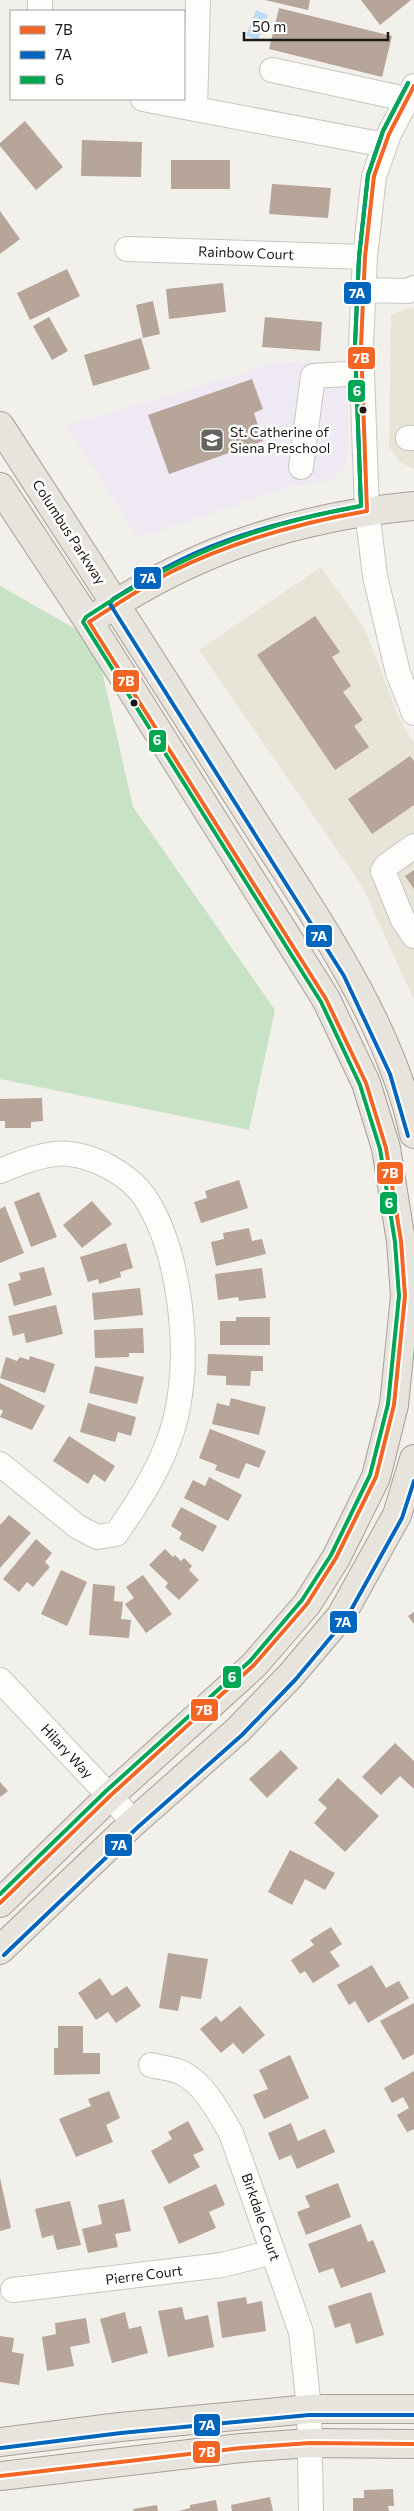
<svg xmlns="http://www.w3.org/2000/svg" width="414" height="2511" viewBox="0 0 414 2511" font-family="Commissioner,sans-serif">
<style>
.built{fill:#e8e4d8}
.education{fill:#eee9f2}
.green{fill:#c8e2c5}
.water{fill:#bed9f6}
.building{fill:#b6a598}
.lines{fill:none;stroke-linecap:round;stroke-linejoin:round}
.minor-casing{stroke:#c8c6c1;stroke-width:26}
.major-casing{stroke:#a79f93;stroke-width:30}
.minor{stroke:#fdfdfc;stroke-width:24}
.major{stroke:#e7e3dd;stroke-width:28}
.bus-1-casing{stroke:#fff;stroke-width:8}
.bus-2-casing{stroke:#fff;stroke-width:8}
.bus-3-casing{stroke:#fff;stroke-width:8}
.bus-1{stroke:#f26522;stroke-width:4}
.bus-2{stroke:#0065bd;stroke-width:4}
.bus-3{stroke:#00a651;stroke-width:4}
.bus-dot{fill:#1b1915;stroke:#fff;stroke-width:2}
.labels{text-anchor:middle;stroke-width:5;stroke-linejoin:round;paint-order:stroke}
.street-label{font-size:14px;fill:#1b1915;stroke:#fff}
.poi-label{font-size:14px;fill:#1b1915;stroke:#fff;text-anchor:start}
.line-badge{stroke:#fff;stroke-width:2}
.badge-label{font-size:14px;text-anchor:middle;font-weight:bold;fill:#fff}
</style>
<rect width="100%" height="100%" fill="#f2f0ea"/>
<path class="built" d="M414 307V469L400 462 389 447 391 315Z
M321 567 365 629 399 718 414 743V1000L362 886 199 650Z"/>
<path class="education" d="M276 361 349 363 348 456 344 468 335 478 323 482 290 487 138 538 66 425 239 375Z"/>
<path class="green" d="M0 586 95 640 133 807 275 1010 249 1130 0 1079Z"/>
<path class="water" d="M256 10 268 15 258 40 246 36Z"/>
<path class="building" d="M265 0H310L308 10Z
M361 0H411L380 25Z
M279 8 392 36 382 77 269 49Z
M25 121 63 167 36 190 0 146V143Z
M82 140 142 142 141 177 81 176Z
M171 160H230V189H171Z
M272 184 331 188 328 218 269 214Z
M0 211 20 239 0 254Z
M67 269 80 296 30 320 17 293Z
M223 283 226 312 169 319 166 289Z
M153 301 160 334 143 338 136 305Z
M49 317 68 351 52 360 33 326Z
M265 317 322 322 320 351 262 347Z
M141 338 150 369 93 386 84 355Z
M252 379 263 409 254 413 263 441 169 474 148 415Z
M315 616 340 652 332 657 351 686 343 692 363 720 354 726 369 747 335 770 257 655Z
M410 756 414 761V805L372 834 348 799Z
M414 870V889L405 876Z
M42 1098 43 1121 31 1122V1128H5V1121H0V1099Z
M239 1180 248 1208 201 1223 194 1202 207 1198 205 1191Z
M39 1192 57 1237 31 1247 14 1202Z
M92 1201 112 1224 82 1248 63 1225Z
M5 1206 24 1253 0 1263V1209Z
M249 1228 252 1241 262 1239 266 1254 216 1266 211 1242 224 1239 223 1233Z
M126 1243 133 1268 120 1272 121 1277 99 1284 98 1279 88 1282 80 1257Z
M44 1267 52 1295 14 1306 8 1284 21 1280 19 1273Z
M262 1268 266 1298 239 1301 238 1297 218 1300 215 1274Z
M140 1288 143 1315 94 1320 92 1293Z
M56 1305 63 1334 26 1343 24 1333 13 1336 8 1316Z
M236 1317H270V1345H220V1321H236Z
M143 1328 144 1353H129V1357L95 1358 94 1330Z
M208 1354 263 1356V1371H251L250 1386 226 1385V1376L207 1375Z
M30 1356 55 1364 45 1393 0 1378 6 1357 17 1361 20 1357 29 1360Z
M95 1366 144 1377 137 1404 89 1393Z
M0 1383 45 1406 32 1430 0 1417 3 1411 0 1409Z
M231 1398 266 1407 259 1435 212 1424 217 1403 229 1406Z
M88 1403 136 1417 131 1436 118 1432 115 1442 80 1432Z
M210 1429 266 1451 259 1468 246 1463 239 1479 215 1470 217 1465 199 1458Z
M69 1436 115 1466 105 1482 94 1474 88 1484 53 1461Z
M209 1477 242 1495 228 1521 184 1498 193 1480 205 1486Z
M181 1507 217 1526 203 1552 179 1539 182 1533 171 1526Z
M9 1515 31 1533 0 1568V1525Z
M36 1539 52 1553 45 1562 50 1567 33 1587 27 1582 19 1592 3 1579Z
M165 1549 173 1557 175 1555 181 1561 184 1558 192 1566 189 1570 199 1580 179 1600 165 1587 168 1583 149 1565Z
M61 1570 87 1582 67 1626 41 1614Z
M143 1575 172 1614 146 1633 125 1604 134 1598 126 1587Z
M93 1584 115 1586 114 1601 123 1602 121 1619 131 1620 129 1638 89 1635Z
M414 1612V1624L408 1616Z
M395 1743 414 1761V1789L400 1776 381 1795 362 1777Z
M281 1750 298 1768 267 1798 249 1779Z
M338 1778 379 1816 345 1852 314 1823 327 1808 318 1800Z
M0 1782 8 1791 0 1797Z
M290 1850 335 1873 325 1890 305 1879 292 1905 268 1892Z
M331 1927 342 1944 330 1952 340 1966 313 1983 305 1971 300 1974 291 1960 314 1945 310 1940Z
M168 1953 208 1959 201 1999 181 1996 178 2011 159 2008Z
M372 1965 386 1988 399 1981 409 1998 368 2023 355 2001 349 2005 337 1985Z
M100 1978 112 1996 127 1986 141 2006 116 2023 108 2012 96 2020 78 1993Z
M414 2003V2054L403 2060 380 2021Z
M240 2006 265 2035 243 2054 233 2043 221 2053 200 2029 216 2016 221 2022Z
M58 2026H83V2053H100V2074L54 2075V2048H58Z
M290 2055 309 2098 264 2119 253 2095 268 2089 259 2070Z
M414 2071V2129L407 2132 397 2115 409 2108 403 2097 392 2103 384 2088Z
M109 2091 120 2118 106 2125 113 2142 76 2157 59 2119 91 2106 88 2099Z
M188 2121 204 2150 193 2155 200 2167 169 2184 151 2151 172 2139 168 2132Z
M291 2123 298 2141 325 2129 335 2152 297 2169 291 2155 279 2160 268 2133Z
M0 2178 11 2228 0 2231Z
M338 2183 351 2217 306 2235 297 2212 310 2207 305 2196Z
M216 2184 225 2205 209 2212 216 2228 179 2244 163 2207Z
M124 2199 131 2231 115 2234 118 2247 88 2253 82 2229 102 2224 98 2205Z
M70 2201 81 2245 57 2250 53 2235 42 2238 35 2209Z
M361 2224 368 2242 373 2240 386 2272 341 2288 333 2268 319 2273 308 2244Z
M371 2292 384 2335 356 2344 350 2323 335 2328 328 2306Z
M246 2297 247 2304 262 2301 266 2331 222 2338 217 2302Z
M182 2307 185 2320 208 2315 214 2347 168 2357 158 2311Z
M125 2312 129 2329 141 2326 148 2353 112 2363 100 2319Z
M86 2318 90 2343 70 2347 74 2366 47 2371 42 2337 56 2334 55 2323Z
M0 2336 14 2338 12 2352 24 2354 19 2385 0 2382Z
M393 2489 394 2506H388L389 2511H353V2498H364V2490Z
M270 2497 273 2511H232L231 2505Z
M216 2500 218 2511H179L190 2508V2505Z
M157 2505 158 2511H134L133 2509Z"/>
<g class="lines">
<g class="minor-casing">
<path id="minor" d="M40 0V11
M272 70 406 99
M414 86 389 134 374 176 365 257 361 345 367 511 375 576 398 673 414 713
M143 99 385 145
M195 109 198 0
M127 249 365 257
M364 290 408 291 414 288
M408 438H414
M301 467 313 376 362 373
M414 846 386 866 383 871 403 920 414 936
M0 1171C19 1163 49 1151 70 1154 96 1157 128 1174 144 1196 181 1252 191 1352 176 1417 165 1461 142 1497 116 1534L97 1537 78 1527 0 1464
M0 1680 134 1822
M151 2065C161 2068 173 2068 182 2073 204 2083 219 2113 231 2133L301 2332 309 2409 311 2511
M13 2290 222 2265 273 2252"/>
</g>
<g class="major-casing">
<path id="major" d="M0 426C83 553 165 681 246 809 309 908 389 1018 414 1134
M0 487 89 622 326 999 366 1083 386 1148 401 1241 405 1296 394 1405 376 1477 336 1558 307 1604 254 1665 110 1796 0 1903
M100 614C198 549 297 517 414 506
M0 1950 134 1822 238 1730 291 1675 341 1616 397 1515 414 1459
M0 2442 120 2427 309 2409H414
M0 2476 241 2448 310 2443 414 2444"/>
</g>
<use href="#minor" class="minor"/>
<use href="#major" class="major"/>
<g class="bus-1-casing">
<path id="bus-1" d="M0 1903 110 1796 254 1665 307 1604 336 1558 376 1477 394 1405 405 1296 401 1241 386 1148 366 1083 326 999 89 622C116 605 142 587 171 572 233 541 299 523 367 511L361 345 365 257 374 176 389 134 414 86
M0 2476 241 2448 310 2443 414 2444"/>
</g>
<g class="bus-2-casing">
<path id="bus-2" d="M408 1136 390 1074 344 976 110 604 113 599C141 582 169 564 200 551 251 529 306 516 361 506L355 345 359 257 368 175 383 131 408 83
M4 1955 138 1827 242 1735 296 1679 346 1619 402 1518 414 1481
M1 2448 121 2433 309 2415H414"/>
</g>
<g class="bus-3-casing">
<path id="bus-3" d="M0 1894 106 1791 250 1661 302 1600 331 1555 370 1475 388 1404 399 1296 395 1242 380 1149 360 1085 321 1002 83 622 86 617C178 556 251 526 361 506L355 345 359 257 368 175 383 131 408 83"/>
</g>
<use href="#bus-1" class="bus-1"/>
<use href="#bus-2" class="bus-2"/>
<use href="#bus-3" class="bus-3"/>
</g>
<defs>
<g id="school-square" transform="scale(1.25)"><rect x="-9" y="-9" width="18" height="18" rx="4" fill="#666460" stroke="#fff"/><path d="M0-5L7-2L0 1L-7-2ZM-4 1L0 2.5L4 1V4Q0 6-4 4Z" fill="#fff"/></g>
</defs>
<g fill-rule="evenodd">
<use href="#school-square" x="212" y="440"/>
</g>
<g class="bus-dot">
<circle cx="363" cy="410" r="4.5"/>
<circle cx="134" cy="703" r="4.5"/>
</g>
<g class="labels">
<g class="street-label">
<text transform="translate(246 253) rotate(2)" y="5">Rainbow Court</text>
<text transform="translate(69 532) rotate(57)" y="5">Columbus Parkway</text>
<text transform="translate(67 1751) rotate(47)" y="5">Hilary Way</text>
<text transform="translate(261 2217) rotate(71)" y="5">Birkdale Court</text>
<text transform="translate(144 2275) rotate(-7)" y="5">Pierre Court</text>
</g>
<g class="poi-label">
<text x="230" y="437">St. Catherine of<tspan x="230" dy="16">Siena Preschool</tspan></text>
</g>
</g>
<g class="line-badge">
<rect x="343" y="281" width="29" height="24" rx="5" fill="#0065bd"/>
<rect x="347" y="346" width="29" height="24" rx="5" fill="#f26522"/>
<rect x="347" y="379" width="19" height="24" rx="5" fill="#00a651"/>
<rect x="133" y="566" width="29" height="24" rx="5" fill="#0065bd"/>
<rect x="112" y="669" width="28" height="24" rx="5" fill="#f26522"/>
<rect x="148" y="729" width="19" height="24" rx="5" fill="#00a651"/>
<rect x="305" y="924" width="28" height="24" rx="5" fill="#0065bd"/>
<rect x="376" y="1161" width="28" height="24" rx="5" fill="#f26522"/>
<rect x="379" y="1191" width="19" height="24" rx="5" fill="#00a651"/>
<rect x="329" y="1610" width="29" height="24" rx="5" fill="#0065bd"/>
<rect x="222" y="1665" width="20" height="24" rx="5" fill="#00a651"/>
<rect x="190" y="1698" width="29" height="24" rx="5" fill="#f26522"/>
<rect x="104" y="1833" width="29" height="24" rx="5" fill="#0065bd"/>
<rect x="193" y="2413" width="28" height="24" rx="5" fill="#0065bd"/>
<rect x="192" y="2440" width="29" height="24" rx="5" fill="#f26522"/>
</g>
<g class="badge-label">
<text x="357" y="298">7A</text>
<text x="361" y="363">7B</text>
<text x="357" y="396">6</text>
<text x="148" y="583">7A</text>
<text x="126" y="686">7B</text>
<text x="157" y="745">6</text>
<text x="319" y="941">7A</text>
<text x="390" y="1178">7B</text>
<text x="389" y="1208">6</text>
<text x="343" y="1627">7A</text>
<text x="232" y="1682">6</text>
<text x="204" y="1715">7B</text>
<text x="119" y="1850">7A</text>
<text x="207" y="2430">7A</text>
<text x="207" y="2457">7B</text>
</g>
<rect x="10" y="10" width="175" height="90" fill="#ffffff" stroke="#a4a3a1"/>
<rect x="20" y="26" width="25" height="8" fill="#f26522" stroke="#a4a3a1"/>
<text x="55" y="35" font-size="15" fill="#1b1915">7B</text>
<rect x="20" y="51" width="25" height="8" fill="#0065bd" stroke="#a4a3a1"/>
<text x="55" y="60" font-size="15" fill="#1b1915">7A</text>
<rect x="20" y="76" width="25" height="8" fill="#00a651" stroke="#a4a3a1"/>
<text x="55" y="85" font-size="15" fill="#1b1915">6</text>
<path d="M244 32v8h144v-8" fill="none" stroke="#1b1915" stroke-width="2.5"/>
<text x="252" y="32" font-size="15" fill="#1b1915" stroke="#ffffff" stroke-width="4" paint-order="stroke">50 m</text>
</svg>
